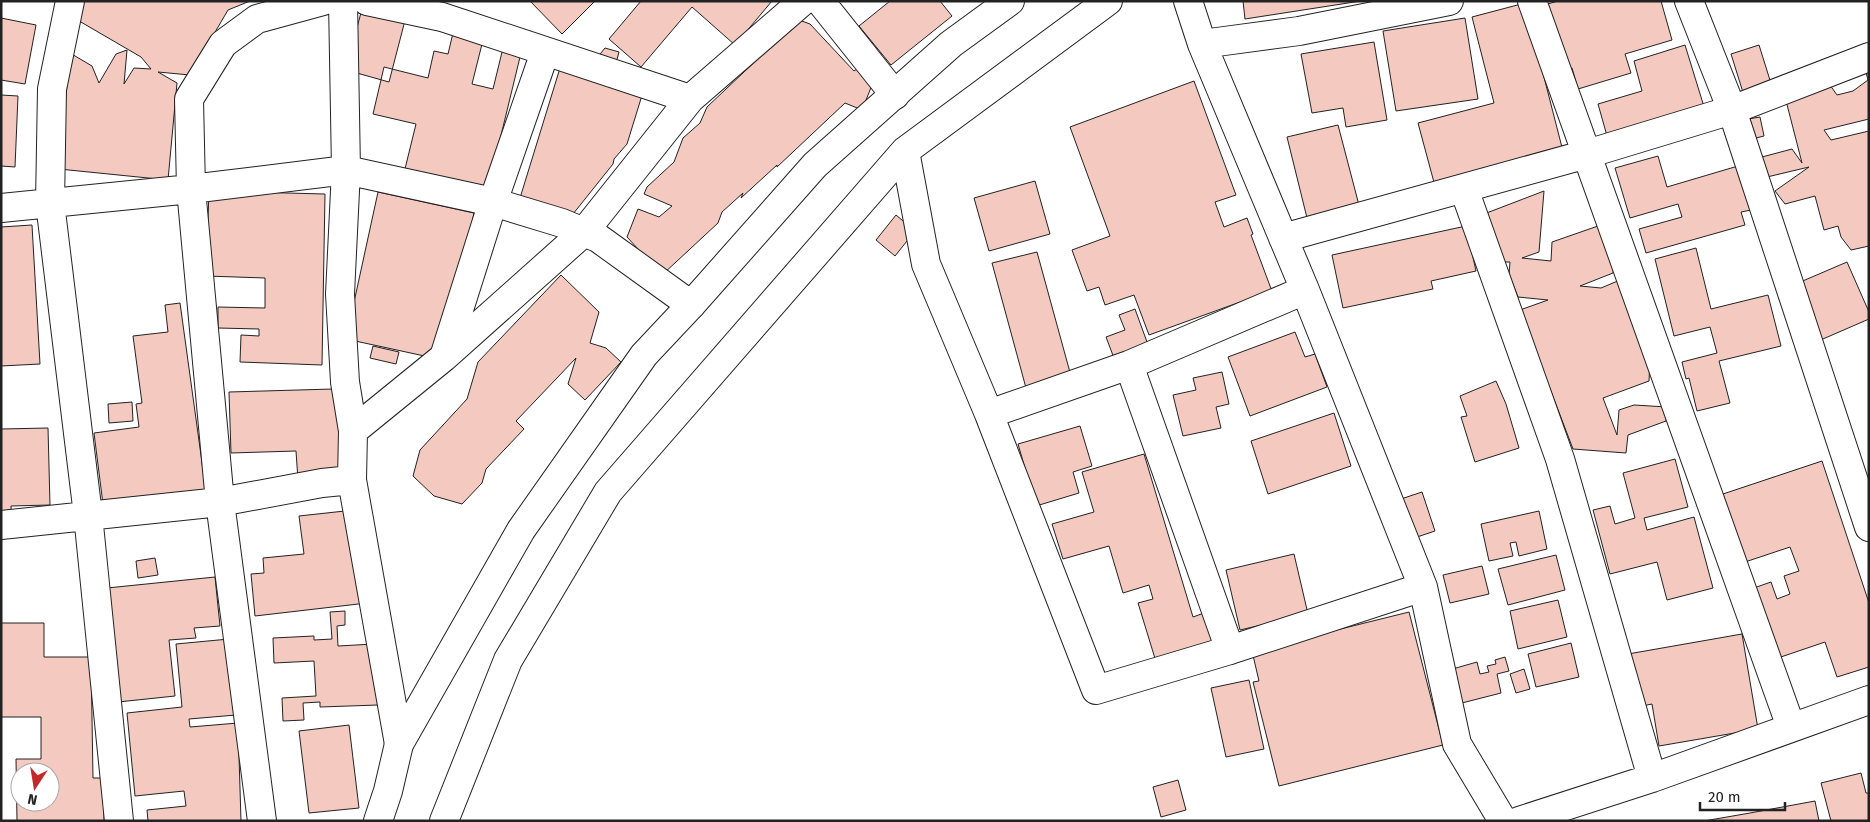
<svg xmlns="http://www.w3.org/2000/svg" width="1870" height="822" viewBox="0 0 1870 822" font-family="'Fira Sans',sans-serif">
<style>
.building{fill:#f3c9c0;stroke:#222;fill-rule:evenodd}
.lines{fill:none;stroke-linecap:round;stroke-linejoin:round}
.minor-casing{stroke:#222;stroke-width:30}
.major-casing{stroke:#222;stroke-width:30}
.minor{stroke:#fff;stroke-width:28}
.major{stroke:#fff;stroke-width:28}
</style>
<rect width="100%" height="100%" fill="#fff"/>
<path class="building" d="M84 1H250L228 10 190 75 158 72 177 83 168 180 59 169 70 53 92 66 99 83 116 54 127 50 124 84 134 68 151 69 141 57 74 18Z
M364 1 409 5 389 82 346 70Z
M530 1H595L562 34Z
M641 1H772L735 45 692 7 641 67 609 39Z
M890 1H940L952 16 891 65 859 26Z
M1243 1H1361L1245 19Z
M1558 1H1661L1672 40 1625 54 1631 73 1578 89 1572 68 1564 70 1544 5Z
M1525 3 1566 163 1439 201 1418 123 1494 103 1472 17Z
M1 18 36 25 25 84 1 80Z
M1465 18 1478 99 1396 111 1383 31Z
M799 20 810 24 854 71 865 63 876 75 862 110 845 103 777 167V165L741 198 743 193 722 212 718 223 662 275 627 237 638 209 659 217 672 206 644 194 647 187 674 162 683 138 700 123 707 107Z
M453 33 483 40 472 84 493 89 503 48 521 53 486 197 403 177 416 124 373 114 384 67 428 78 434 51 448 54Z
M1374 42 1387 120 1346 127 1343 108 1312 113 1301 54Z
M1685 45 1705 110 1609 143 1598 104 1642 91 1634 61Z
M1759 45 1774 93 1746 102 1731 54Z
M605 48 619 52 615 67 643 92 627 144 614 159 613 164 573 214 520 198 560 68 592 64Z
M1869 56V119L1824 130 1831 140 1869 131V246L1851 250 1841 237 1838 226 1824 230 1815 196 1785 204 1775 191 1809 167 1767 177 1762 157 1792 149 1802 163 1783 89 1825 78 1837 95 1853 91 1868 80 1862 57Z
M1194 81 1236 195 1215 202 1224 227 1247 218 1253 234 1251 235 1276 302 1254 297 1149 335 1134 295 1105 305 1099 287 1087 291 1072 250 1110 236 1070 127Z
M1 95 18 96 15 167 1 166Z
M1760 117 1764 136 1752 139 1748 119Z
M1338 125 1360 209 1308 222 1287 137Z
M1658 156 1667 187 1738 166 1751 210 1741 212 1745 225 1646 253 1639 229 1682 217 1678 204 1630 218 1615 168Z
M1035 181 1050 234 989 251 974 198Z
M209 191 325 194 322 365 240 362 241 335 259 336V329L218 328V307L265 308V278L206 276Z
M1544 191 1539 252 1522 258 1551 261 1552 242 1598 226 1615 256 1613 273 1580 286 1601 288 1620 280 1650 360 1649 381 1603 398 1617 435 1619 410 1634 405 1667 407 1666 421 1628 435 1626 453 1573 449 1520 310 1548 300 1518 297 1509 274 1510 262H1502L1484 214Z
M378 192 474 213 443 360 346 339Z
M896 215 915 231 895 256 876 240Z
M32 225 40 364 1 366V227Z
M1466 226 1476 271 1431 281 1433 289 1343 308 1332 255Z
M1696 248 1711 309 1768 295 1781 346 1719 361 1730 403 1697 411 1689 378 1686 379 1682 362 1717 353 1710 327 1674 336 1655 259Z
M1037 252 1074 387 1029 399 992 263Z
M1847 262 1869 312V319L1816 342 1791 286Z
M561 275 599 312 590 343 606 348 621 362 585 400 568 384 576 358 516 421 524 429 486 469 482 483 462 504 434 496 413 476 420 450 467 399 478 362Z
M180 303 208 506 105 520 94 433 139 427 136 404 142 403 133 336 168 332 165 305Z
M1135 309 1151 353 1117 366 1106 337 1125 330 1119 315Z
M1295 332 1305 357 1315 354 1327 387 1250 416 1228 357Z
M373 346 399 352 396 364 370 358Z
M1222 372 1229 404 1216 407 1221 428 1183 436 1173 395 1196 390 1193 378Z
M1496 381 1506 404 1519 448 1475 462 1461 417 1467 416 1460 396Z
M333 389V394L341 393 343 479 298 480 296 451 231 453 229 392Z
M132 402 133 421 109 423 108 404Z
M1334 413 1351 466 1268 494 1251 441Z
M1080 426 1092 466 1073 472 1079 493 1036 506 1018 444Z
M48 428 50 505 11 506 12 527H1V429Z
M1144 454 1193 617 1204 613 1215 648 1157 665 1138 603 1153 599 1149 585 1123 593 1109 546 1063 559 1052 524 1094 512 1082 472Z
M1675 459 1688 507 1644 518 1647 530 1694 517 1713 588 1667 600 1657 562 1610 574 1593 510 1610 506 1615 524 1635 518 1623 473Z
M1822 461 1869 603V667L1837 677 1825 642 1775 659 1751 589 1771 582 1777 599 1790 594 1784 576 1799 571 1790 547 1745 562 1723 494Z
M1422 492 1435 531 1411 539 1398 500Z
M354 510 367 603 255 616 251 574 264 573 263 558 304 554 299 516Z
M1539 511 1547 549 1519 556 1516 542 1510 543 1513 556 1489 561 1481 524Z
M1294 554 1308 614 1240 630 1226 570Z
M1556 555 1565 590 1508 605 1498 569Z
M155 558 158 575 138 578 136 561Z
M1482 566 1489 594 1450 603 1443 575Z
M215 577 220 626 194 628 196 638 169 640 175 696 118 702 107 588Z
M1558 600 1567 637 1518 649 1510 611Z
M345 611V625L337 626 338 646 374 644 378 705 320 707V702L303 703 304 720 283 721 282 698 316 696 314 661 274 663 273 638 314 636V640L332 639 330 612Z
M1409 612 1443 745 1279 786 1253 682 1259 681 1252 651Z
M1 623H44V657H91L93 778H104V821H17L16 759H41V717H1ZM20 772H50V802H20Z
M1742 634 1758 729 1659 746 1652 704 1637 707 1628 654Z
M229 639 236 715 189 719 190 727 238 723 241 821H148L147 810 186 806 184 791 135 796 127 713 182 707 176 644Z
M1571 643 1579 677 1536 687 1528 654Z
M1505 657 1509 671 1497 674 1501 693 1458 704 1449 670 1477 662 1480 674 1489 672 1487 666 1496 664 1495 660Z
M1524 669 1530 689 1516 693 1510 674Z
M1249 680 1264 749 1226 757 1211 688Z
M349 725 359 808 309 813 299 731Z
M1861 773 1866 793H1869V821H1831L1821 783Z
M1178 780 1186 810 1161 817 1153 787Z
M1815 801 1819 821H1704L1750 813Z"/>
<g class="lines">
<g class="minor-casing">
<path id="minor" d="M70 1 52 89 50 203 88 515 119 821
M343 1 346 170 340 294 345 382 353 431 352 480 399 744
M367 1 442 17 690 99
M820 1 895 95
M1108 1 905 151 926 264 989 414 1096 690 1230 650 1423 587
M1188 1 1202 44 1305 290 1423 587 1457 744 1503 821
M1532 1 1791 727
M1689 1 1732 110 1869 527
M1202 44 1299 31 1449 1
M1464 189 1560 459 1652 778
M1 208 191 189 346 170 493 202 562 223 598 238 691 305
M1283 238 1587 154 1732 110 1869 57
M444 357 584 232 690 99 803 1
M1129 365 1230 650
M989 414 1129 365 1305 290
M353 431 444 357 493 202 545 52
M1 525 220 502 322 483 352 480
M262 821 220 502 191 189 189 99 223 44 257 19 323 1
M444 821 508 660 608 492 905 151
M1519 821 1652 778 1869 700"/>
</g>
<g class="major-casing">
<path id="major" d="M378 821 388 791 399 744 521 530 644 355 691 305 815 165 951 44 1010 1"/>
</g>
<use href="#minor" class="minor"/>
<use href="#major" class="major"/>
</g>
<rect width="1870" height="822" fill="none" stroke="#222222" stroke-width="5"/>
<g transform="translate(35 787) rotate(192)"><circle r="24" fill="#ffffff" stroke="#a7a7a7"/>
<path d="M0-4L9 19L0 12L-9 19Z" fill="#c62828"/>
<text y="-8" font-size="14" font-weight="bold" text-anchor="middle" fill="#222222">N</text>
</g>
<path d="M1700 802v8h85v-8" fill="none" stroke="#222222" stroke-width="2.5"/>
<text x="1708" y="802" font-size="15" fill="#222222" stroke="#ffffff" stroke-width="4" paint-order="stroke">20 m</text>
</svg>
